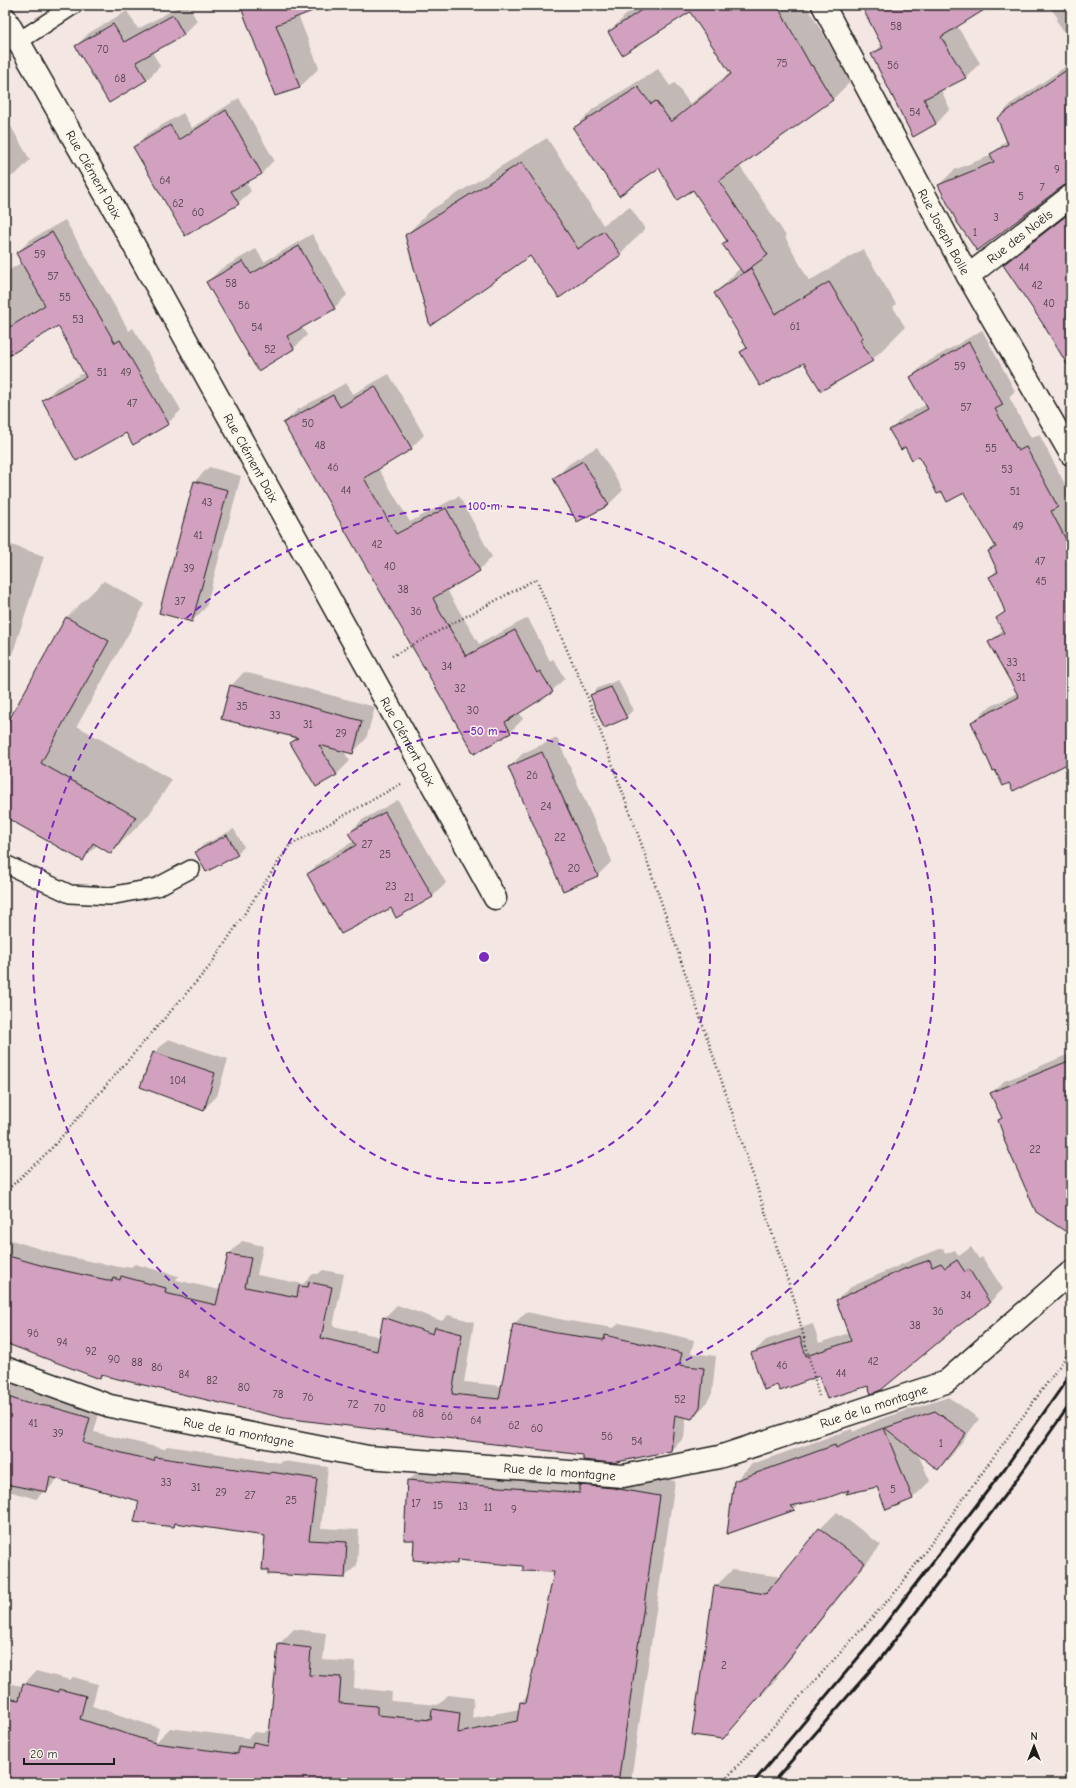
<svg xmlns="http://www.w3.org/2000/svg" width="1076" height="1788" viewBox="0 0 1076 1788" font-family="'Comic Neue',sans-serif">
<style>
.shadow{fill:#0003}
.building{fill:#d2a1c0;stroke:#1c1c1c}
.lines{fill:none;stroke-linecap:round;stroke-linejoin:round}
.lane-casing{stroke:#1c1c1c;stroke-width:20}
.street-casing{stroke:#1c1c1c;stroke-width:25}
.path{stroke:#1c1c1c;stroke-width:2.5;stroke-dasharray:1 3;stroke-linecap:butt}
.lane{stroke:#fbf7ec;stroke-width:17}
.street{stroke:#fbf7ec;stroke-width:22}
.rail{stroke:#1c1c1c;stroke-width:3}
.ring{fill:none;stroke:#7b2cbf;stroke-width:2;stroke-dasharray:7 5}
.labels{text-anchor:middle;stroke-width:3;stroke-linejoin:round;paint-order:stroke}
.number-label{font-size:11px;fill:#4a3d45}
.street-label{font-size:13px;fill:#1c1c1c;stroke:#fbf7ec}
.centre{fill:#7b2cbf;stroke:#fbf7ec;stroke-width:2}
.ring-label{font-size:12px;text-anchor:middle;font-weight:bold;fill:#7b2cbf;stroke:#fbf7ec;stroke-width:3;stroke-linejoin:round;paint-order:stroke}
</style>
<rect width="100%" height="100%" fill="#f3e6e3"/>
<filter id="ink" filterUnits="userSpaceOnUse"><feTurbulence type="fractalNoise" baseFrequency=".025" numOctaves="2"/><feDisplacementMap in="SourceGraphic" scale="8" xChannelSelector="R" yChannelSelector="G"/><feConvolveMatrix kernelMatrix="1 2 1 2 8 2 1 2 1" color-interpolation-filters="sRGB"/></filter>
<g filter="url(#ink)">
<path class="shadow" d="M182 5H188L197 21 184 34 152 52 160 66 147 80 76 46 89 33 127 11 138 29Z
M241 5H313L298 15 319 68 300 87 275 95Z
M641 5H806L851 81 832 100 739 165 786 236 785 237 809 281 863 249 896 304 893 307 905 327 872 360 804 361 742 352 747 347 716 293 740 268 724 244 728 240 693 189 659 167 575 128 593 109 658 69 670 86 675 83 690 104 731 72 690 10 609 32 628 13Z
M862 5H983L957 26 980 63 966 77 941 90 950 109 936 124 913 135 873 54 882 45Z
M1048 5H1071V41L1056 20 1058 18Z
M1071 63V183L939 185 954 170 992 155 1007 139 998 118 1012 103Z
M239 98 274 160 262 173 246 182 251 191 238 203 134 147 147 134 183 113 192 128Z
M5 116 30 160 17 173 5 180Z
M547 138 603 225 630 207 645 229 620 254H531L406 235 431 210Z
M1071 210V368L1004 265 1019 250Z
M65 220 129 331 133 328 181 410 168 423 126 431 43 401 56 388 85 372 58 325 5 346V273L22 262 17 253 30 240Z
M312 234 347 295 334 308 302 327 307 335 294 348 258 370 207 282 221 269 256 249 264 262Z
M982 330 1015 391 1009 397 1031 438 1039 434 1070 494 1065 499 1071 512V762L973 722 986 709 1017 693 990 643 1003 629 997 618 1006 610 990 577 998 569 989 551 995 544 964 491 920 455 905 446 890 430 903 417 927 404 911 377 924 364Z
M389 374 424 435 411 448 378 468 410 522 459 496 492 557 479 570 447 589 452 599 479 644 528 618 550 661 553 659 565 678 552 691 519 712 523 719 510 732 284 423 297 410 346 383 353 394Z
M597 447 623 490 609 504 578 521 555 478 569 464Z
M209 467 241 476 206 607 192 621 161 613 195 481Z
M5 543 44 556 5 677Z
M104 581 145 604 77 726 172 780 148 816 111 853 98 844 83 859 5 816V730L67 617Z
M244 672 375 707 366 739 352 753 343 750 350 761 336 775 292 743 297 737 231 686Z
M618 680 633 710 626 717 591 695 598 688Z
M557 738 612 861 598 875 564 890 509 768 523 753Z
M398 800 446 883 433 896 308 874 321 861 354 841 349 833 362 820Z
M234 829 244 847 237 854 197 852 203 845Z
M168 1039 228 1059 217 1096 203 1110 154 1053Z
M1071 1053V1234L1006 1139 999 1120 1002 1117 991 1094 1004 1081 1020 1075Z
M8 1239 59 1255 124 1268 126 1266 131 1267 135 1264 178 1276 176 1280 220 1290 229 1254 242 1241 263 1246 257 1275 303 1284 313 1274H318L323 1270 344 1274 333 1326 381 1337 384 1318 397 1305 442 1321 448 1315 474 1322 464 1382 502 1386 514 1324 526 1312 569 1321 614 1328 619 1323 661 1332 694 1340 691 1353 716 1356 712 1393 705 1405 692 1418 686 1416 684 1438 671 1450 103 1375 100 1378 5 1342V1243Z
M971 1247 979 1259 982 1257 1003 1289 990 1302 869 1385 820 1374 778 1384 753 1353 766 1340 813 1324 819 1343 849 1333 837 1300 851 1287 918 1257 943 1248 945 1254 955 1250 959 1256Z
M5 1380 39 1391 101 1406 94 1432 164 1449 167 1446 281 1463 283 1461 328 1467 321 1528 359 1530 357 1565 345 1577 266 1535 177 1522 174 1526 140 1500 58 1478 46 1492H43L36 1499 5 1490Z
M949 1397 979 1419 952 1455 938 1469 917 1452 930 1481 913 1498 887 1509 878 1486 852 1488 800 1503 795 1509 728 1533 735 1481 752 1464 852 1429 853 1432 881 1419Z
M423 1466 628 1473 675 1481 631 1780 628 1783H161L155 1743 170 1728 248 1738 254 1732 264 1733 270 1728 279 1644 294 1629 326 1633 323 1660 355 1662 354 1688 392 1692 391 1701 438 1705 448 1695 474 1698 472 1718 520 1709 521 1702 529 1694 556 1571 524 1565 460 1560 457 1563 415 1539 408 1481Z
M837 1512 881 1545 776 1677H778L723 1738 715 1587 732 1570 781 1577 820 1529Z
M36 1671 70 1680 73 1677 98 1684 92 1706 159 1728 144 1783H33L5 1778V1683L23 1686 24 1684Z"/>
<path class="building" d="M240 5H323V7L276 25 300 88 275 96Z
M649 5H777L811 66 812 65 833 100 719 181 768 255 743 273 722 244 727 241 693 190 677 200 659 168 619 196 573 128 638 87 651 104 656 101 671 122 731 74 690 12 622 55 608 32Z
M861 5H992L941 37 966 78 924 99 936 124 913 137 871 54 883 48Z
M173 15 184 35 136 62 147 80 109 103 75 46 113 24 124 42Z
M1071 67V184L1063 186 977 251 957 222 938 185 994 162 990 154 1008 144 997 118Z
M226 110 262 174 231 191 239 204 185 236 133 147 170 125 179 140Z
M522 162 578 249 604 231 621 255 559 298 530 256 430 326 405 235Z
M1071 212V371L1043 324 1003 265Z
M52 232 115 343 120 340 169 424 133 445 126 433 76 461 42 400 86 377 58 326 5 358V330L45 305 16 253Z
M299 246 335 309 287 336 294 349 258 371 206 282 243 261 251 274Z
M751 268 775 314 829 282 863 338 860 340 873 361 821 391 804 363 760 386 740 352 747 348 714 293Z
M969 342 1003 405 995 409 1018 451 1026 447 1058 507 1051 511 1071 549V762L1013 791 1009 783 1003 786 995 770 993 771 971 722 1019 697 988 642 1004 633 996 618 1005 612 997 591 989 577 998 572 988 551 996 547 964 493 947 502 942 492 937 494 919 456 912 460 905 447 901 450 889 430 928 409 910 377Z
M375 386 412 449 364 478 396 534 446 508 480 571 433 598 440 612 466 656 515 630 537 673 540 671 553 692 505 722 511 733 474 754 283 423 333 395 340 407Z
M583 461 609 505 577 522 553 478Z
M194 481 228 490 192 622 159 613Z
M66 617 109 641 41 763 136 817 111 854 93 843 83 861 5 817V727Z
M230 685 362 721 353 754 319 745 337 775 316 787 290 743 298 738 221 719Z
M611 687 627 718 604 728 590 695Z
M542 752 598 876 563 891 508 767Z
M385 812 433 897 396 918 391 908 341 934 307 874 356 845 348 833Z
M227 835 238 855 206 872 195 852Z
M153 1052 215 1073 204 1111 140 1087Z
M1071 1060V1235L1036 1212 1004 1140H1005L998 1120 1002 1118 990 1093Z
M228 1254 251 1258 245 1287 297 1297 299 1286 308 1287 309 1282 332 1287 321 1338 377 1351 383 1317 433 1334 435 1327 462 1334 452 1394 499 1399 513 1324 556 1333 604 1340 605 1335 682 1353 679 1365 704 1368 700 1407 692 1419 675 1415 671 1451 612 1463 583 1460V1455L284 1418 101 1375 100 1379 5 1343V1255L47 1267 112 1281 113 1278 120 1280 121 1276 166 1288 165 1293 216 1305Z
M930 1260 932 1267 941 1263 945 1268 957 1260 965 1272 969 1269 990 1303 958 1326 881 1390 871 1394 868 1386 827 1399 819 1376 780 1391 777 1385 764 1390 751 1353 800 1337 806 1356 851 1341 836 1300 904 1269Z
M5 1396 26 1403 52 1407 90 1418 83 1443 154 1461 155 1457 269 1474 271 1472 317 1479 309 1540 347 1542 345 1578 268 1574V1570H262L265 1536 175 1523 174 1527 134 1522 139 1501 50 1477 47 1492 5 1484Z
M935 1411 966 1433 938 1470 885 1428Z
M884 1428 913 1499 886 1510 877 1487 846 1494 849 1490 827 1498 791 1506 795 1510 727 1534 734 1481 835 1445 836 1448 864 1435Z
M407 1480 580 1493V1485L613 1488 660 1496 618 1783H17L5 1781V1698L19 1700 23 1683 59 1692V1689L86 1696 80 1719 155 1743 238 1754V1746L252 1748 253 1742 268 1745 278 1644 311 1648 309 1675 341 1677 339 1703 377 1706V1715L431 1720 432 1709 460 1713 458 1733 517 1721 520 1702 526 1703 554 1572 523 1571V1566L457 1560V1564L413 1560 414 1540H404Z
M819 1528 865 1563 761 1694H762L723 1739 692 1735 714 1586 766 1594Z"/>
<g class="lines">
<g class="lane-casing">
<path id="lane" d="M19 41 74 5
M5 864 70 894 110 896 157 887 191 869"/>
</g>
<g class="street-casing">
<g id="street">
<path id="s1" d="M823 5 968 276 1071 454"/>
<path id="s2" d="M5 18 110 202 495 898"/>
<path id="s3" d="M968 276 1071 196"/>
<path id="s4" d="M5 1368 110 1406 368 1457 623 1476 719 1457 946 1382 1071 1272"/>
</g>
</g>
<path class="path" d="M392 656 536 579 588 698 639 837 714 1058 794 1299 819 1396
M5 1192 50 1150 210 966 289 846 401 784
M722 1783 898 1589 1071 1350"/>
<use href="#lane" class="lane"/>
<use href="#street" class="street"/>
<path class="rail" d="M753 1783 868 1646 1005 1468 1071 1374
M772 1783 882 1657 1017 1479 1071 1403"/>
</g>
</g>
<g class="ring">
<circle cx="484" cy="957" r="226"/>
<circle cx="484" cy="957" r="451"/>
</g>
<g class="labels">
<g class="number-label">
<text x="896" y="30">58</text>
<text x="103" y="53">70</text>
<text x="782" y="67">75</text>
<text x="893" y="69">56</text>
<text x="120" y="82">68</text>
<text x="915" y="116">54</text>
<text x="1057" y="173">9</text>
<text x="165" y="184">64</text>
<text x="1042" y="191">7</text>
<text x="1021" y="200">5</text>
<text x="178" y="207">62</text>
<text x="198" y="216">60</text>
<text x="996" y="221">3</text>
<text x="975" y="236">1</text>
<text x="40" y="258">59</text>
<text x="1024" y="271">44</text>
<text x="53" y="280">57</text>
<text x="231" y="287">58</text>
<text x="1037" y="289">42</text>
<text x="65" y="301">55</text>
<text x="1049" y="307">40</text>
<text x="244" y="309">56</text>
<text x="78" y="323">53</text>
<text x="795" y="330">61</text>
<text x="257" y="331">54</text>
<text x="270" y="353">52</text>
<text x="960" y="370">59</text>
<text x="102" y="376">51</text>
<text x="126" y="376">49</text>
<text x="132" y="407">47</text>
<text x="966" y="411">57</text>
<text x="308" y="427">50</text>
<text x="320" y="449">48</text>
<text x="991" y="452">55</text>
<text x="333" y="471">46</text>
<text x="1007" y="473">53</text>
<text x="346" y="494">44</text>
<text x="1015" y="495">51</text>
<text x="207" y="506">43</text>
<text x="1018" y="530">49</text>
<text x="198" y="539">41</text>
<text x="377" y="548">42</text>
<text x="1040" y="565">47</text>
<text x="390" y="570">40</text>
<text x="189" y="572">39</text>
<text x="1041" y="585">45</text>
<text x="403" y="593">38</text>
<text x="180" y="605">37</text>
<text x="416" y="615">36</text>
<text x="1012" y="666">33</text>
<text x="447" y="670">34</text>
<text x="1021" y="681">31</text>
<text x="460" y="692">32</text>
<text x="242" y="710">35</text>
<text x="473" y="714">30</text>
<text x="275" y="719">33</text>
<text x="308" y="728">31</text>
<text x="341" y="737">29</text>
<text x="532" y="779">26</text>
<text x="546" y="810">24</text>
<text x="560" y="841">22</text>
<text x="367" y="848">27</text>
<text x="385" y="858">25</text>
<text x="574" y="872">20</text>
<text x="391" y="890">23</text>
<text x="409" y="901">21</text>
<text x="178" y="1084">104</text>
<text x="1035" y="1153">22</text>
<text x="966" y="1299">34</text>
<text x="938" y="1315">36</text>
<text x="915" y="1329">38</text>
<text x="33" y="1337">96</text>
<text x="62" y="1346">94</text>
<text x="91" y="1355">92</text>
<text x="114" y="1363">90</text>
<text x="873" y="1365">42</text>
<text x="137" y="1366">88</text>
<text x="782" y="1369">46</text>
<text x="157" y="1371">86</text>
<text x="841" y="1377">44</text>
<text x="184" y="1378">84</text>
<text x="212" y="1384">82</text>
<text x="244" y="1391">80</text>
<text x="278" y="1398">78</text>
<text x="308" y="1401">76</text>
<text x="680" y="1403">52</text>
<text x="353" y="1408">72</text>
<text x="380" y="1412">70</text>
<text x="418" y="1417">68</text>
<text x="447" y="1420">66</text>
<text x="476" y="1424">64</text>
<text x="33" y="1427">41</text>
<text x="514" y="1429">62</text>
<text x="537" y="1432">60</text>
<text x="58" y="1437">39</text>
<text x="607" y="1440">56</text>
<text x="637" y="1445">54</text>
<text x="941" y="1447">1</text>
<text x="166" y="1486">33</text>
<text x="196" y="1491">31</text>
<text x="893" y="1493">5</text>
<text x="221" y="1496">29</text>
<text x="250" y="1499">27</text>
<text x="291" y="1504">25</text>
<text x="416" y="1507">17</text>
<text x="438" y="1509">15</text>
<text x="463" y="1510">13</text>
<text x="488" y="1511">11</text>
<text x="514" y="1513">9</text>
<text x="724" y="1669">2</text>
</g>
<g class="street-label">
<text dy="5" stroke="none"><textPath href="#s2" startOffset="180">Rue Clément Daix</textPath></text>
<text dy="5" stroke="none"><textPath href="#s1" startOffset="257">Rue Joseph Bolle</textPath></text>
<text dy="5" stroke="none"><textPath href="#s3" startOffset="65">Rue des Noëls</textPath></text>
<text dy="5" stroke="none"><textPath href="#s2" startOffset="504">Rue Clément Daix</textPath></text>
<text dy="5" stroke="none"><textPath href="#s2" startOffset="828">Rue Clément Daix</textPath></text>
<text dy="5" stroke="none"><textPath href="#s4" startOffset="891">Rue de la montagne</textPath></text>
<text dy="5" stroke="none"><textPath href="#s4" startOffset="243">Rue de la montagne</textPath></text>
<text dy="5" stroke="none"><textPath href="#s4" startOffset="567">Rue de la montagne</textPath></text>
</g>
</g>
<circle cx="484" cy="957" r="6" class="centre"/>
<g class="ring-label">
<text x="484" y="510">100 m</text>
<text x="484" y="735">50 m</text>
</g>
<rect width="1076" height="1788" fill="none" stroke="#fbf7ec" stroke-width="20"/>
<rect x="10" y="10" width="1056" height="1768" fill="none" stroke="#1c1c1c" stroke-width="1.5" filter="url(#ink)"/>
<g transform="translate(1034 1746)" stroke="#fbf7ec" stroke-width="3" paint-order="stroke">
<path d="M0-3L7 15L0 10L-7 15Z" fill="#1c1c1c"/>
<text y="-6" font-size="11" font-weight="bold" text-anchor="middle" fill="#1c1c1c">N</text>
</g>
<path d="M24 1758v6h90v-6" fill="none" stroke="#1c1c1c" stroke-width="2"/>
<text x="30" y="1758" font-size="12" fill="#1c1c1c" stroke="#fbf7ec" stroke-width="3" paint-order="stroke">20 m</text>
</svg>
